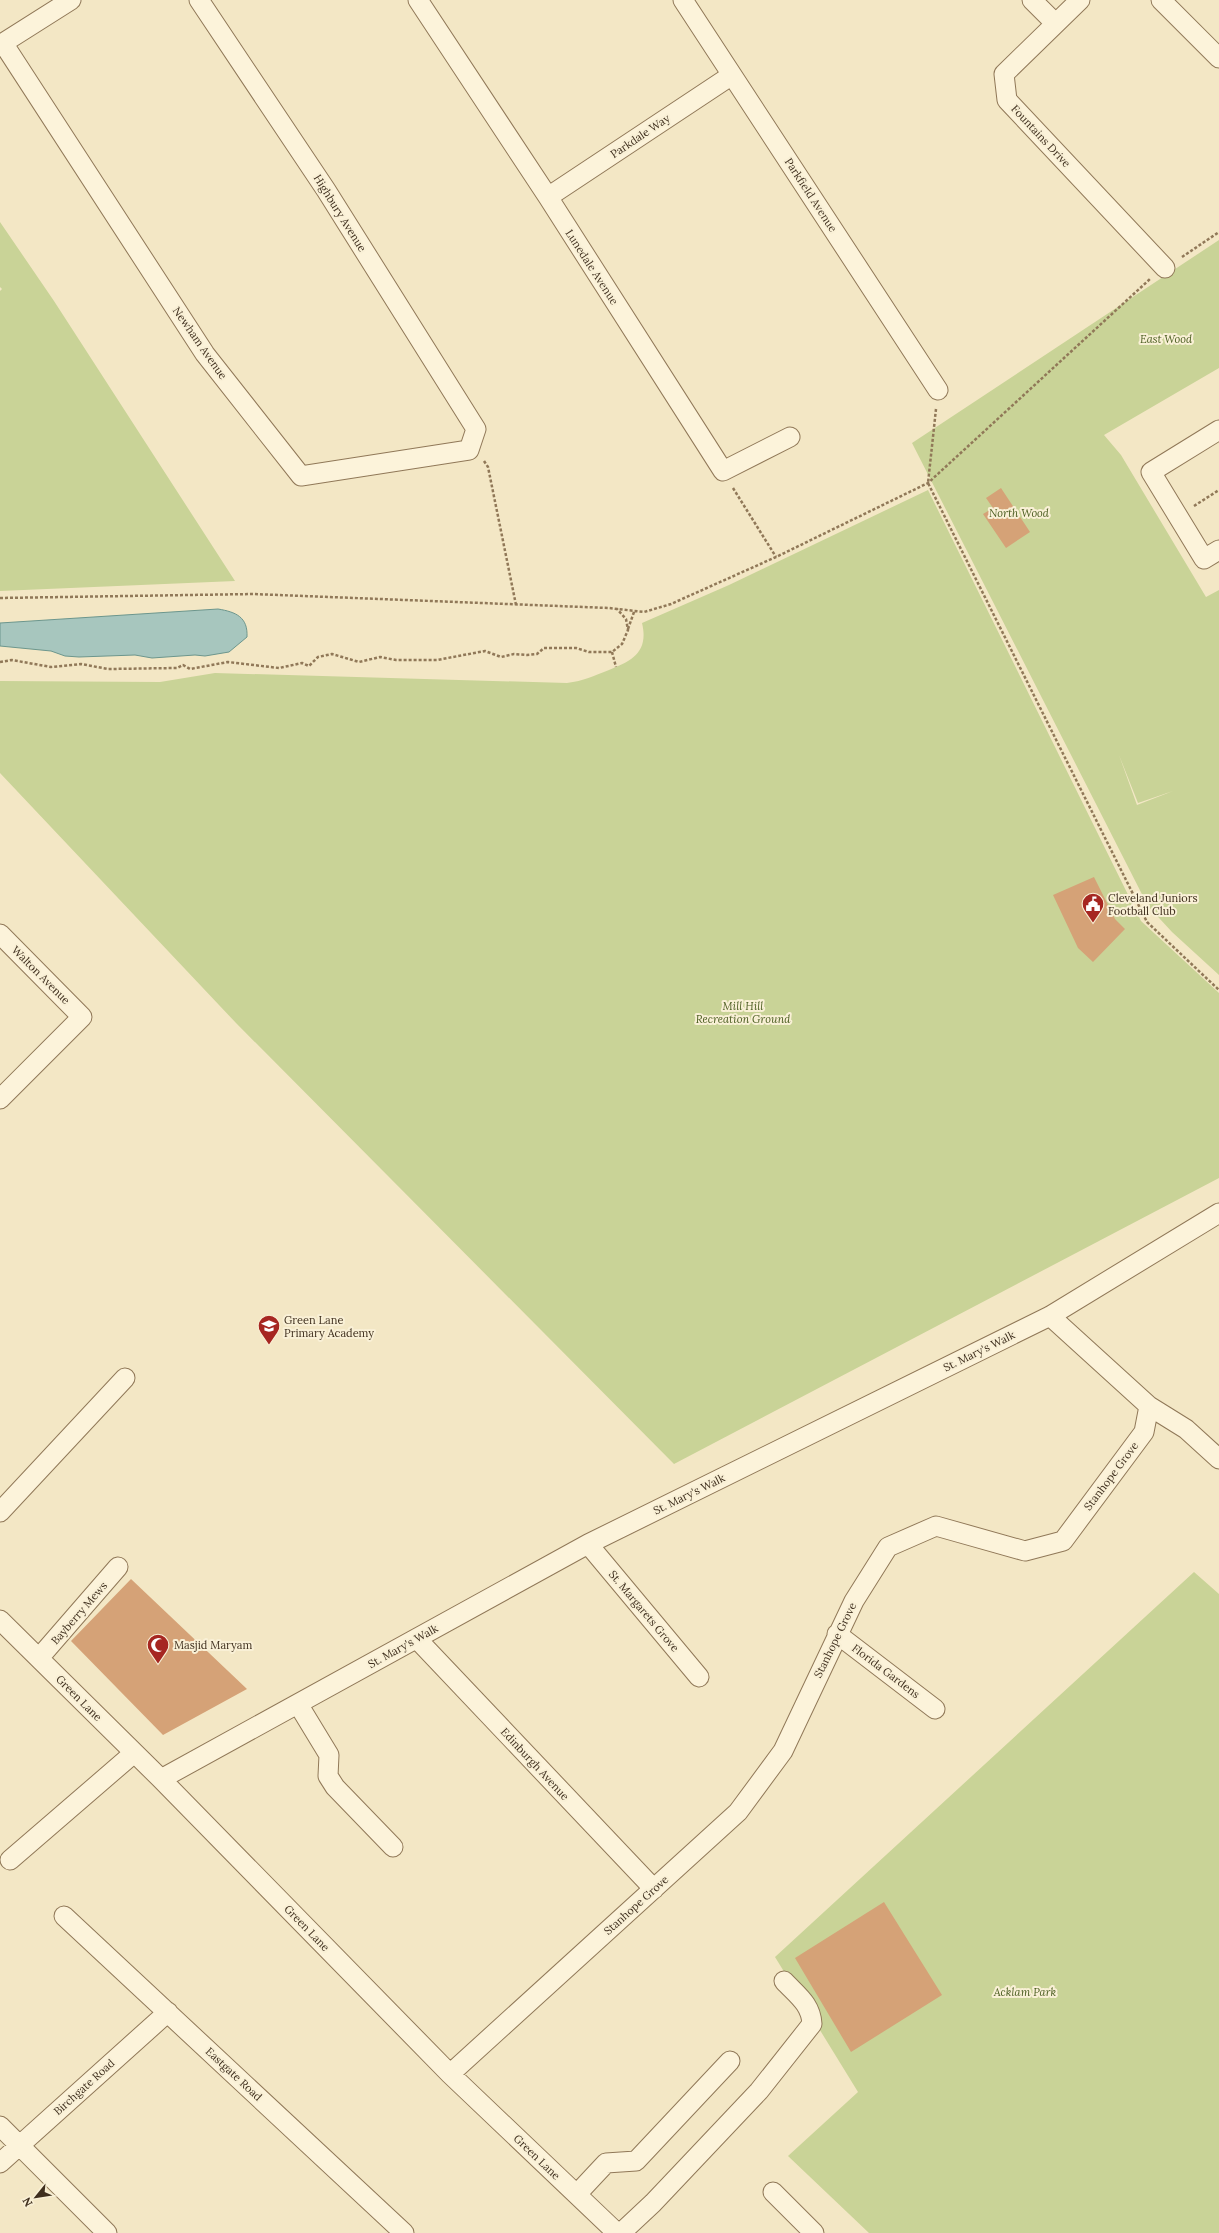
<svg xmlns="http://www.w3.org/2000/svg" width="1219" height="2233" viewBox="0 0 1219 2233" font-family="Lora,serif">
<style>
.green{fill:#c9d397;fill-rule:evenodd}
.water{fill:#a7c6be;stroke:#6c968d}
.building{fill:#d5a277}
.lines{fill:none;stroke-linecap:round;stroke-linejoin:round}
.minor-casing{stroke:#907858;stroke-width:21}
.path{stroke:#907858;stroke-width:2.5;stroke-dasharray:3 2;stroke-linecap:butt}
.minor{stroke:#fcf3da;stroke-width:19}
.labels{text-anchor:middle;stroke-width:4;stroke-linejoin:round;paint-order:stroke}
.street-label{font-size:11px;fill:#3f2f1e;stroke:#f9f0d6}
.park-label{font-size:11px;font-style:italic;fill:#4c5e22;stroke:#f9f0d6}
.poi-label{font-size:11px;fill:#3f2f1e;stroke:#f9f0d6;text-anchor:start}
</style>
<rect width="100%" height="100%" fill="#f3e7c5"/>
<path class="green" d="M0 222 54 301 235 581 0 591V291L2 289 0 287Z
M1219 240V368L1104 435 1121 455 1206 597 1219 590V975L1172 932 1148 906 912 443ZM1119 755 1138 803 1173 791 1137 805Z
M928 490 1141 921 1219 993V1178L674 1464 236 1023 0 773V681L160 682 215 673 567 683C584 681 593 676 609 670 632 661 649 652 642 623L729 585Z
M1194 1572 1219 1594V2233H869L788 2156 858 2092 775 1957Z"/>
<path class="water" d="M218 609C236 612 248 617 247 637L229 652 205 656 195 655 152 658 135 655 79 657 65 656 51 651 0 646V623Z"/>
<path class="building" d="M1001 488 1030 532 1006 548 983 514 993 508 986 498Z
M1094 877 1115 919 1125 929 1093 962 1078 948 1053 895Z
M131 1579 247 1689 163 1735 71 1641Z
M884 1902 942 1995 851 2052 795 1958Z"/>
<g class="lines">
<g class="minor-casing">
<path id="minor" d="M418 0 548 197 723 471 790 437
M683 0 938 390
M1032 0 1055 23
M1080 0 1004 74 1007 100 1165 268
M1161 0 1219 58
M3 43 205 354 301 476 469 450 476 429 326 190 199 0
M0 45 71 0
M548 197 732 75
M1219 430 1151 472 1204 559 1219 550
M0 934 82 1017 0 1099
M1149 1406 1186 1429 1219 1459
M0 1512 125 1378
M588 1544 699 1677
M0 1620 161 1779 450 2074 617 2233
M837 1634 935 1709
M417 1639 654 1889
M39 1658 118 1567
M298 1704 329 1755 328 1776 335 1787 393 1847
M161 1779 588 1544 1050 1316 1219 1213
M10 1860 134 1753
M64 1916 404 2233
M450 2074 738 1812 783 1751 854 1601 888 1547 936 1526 1025 1551 1063 1541 1144 1432 1149 1406 1050 1316
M0 2126 107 2233
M0 2163 168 2012
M773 2192 814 2233
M577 2194 606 2163 636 2161 730 2061
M621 2233 653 2203 759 2091 812 2024C811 2004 797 1995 784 1981"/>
</g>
<path class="path" d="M1182 257 1219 232
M936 409 928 483 1147 922 1219 990
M484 461 488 467 516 605
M733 488 776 557
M1194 506 1219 490
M0 598 253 594 609 608 644 612 671 604 776 557 928 483 1150 279
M628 629 634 612
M612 652 616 667
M0 662 12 660 51 667 81 664 108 669 177 668 183 665 190 669 228 662 279 668 302 663 309 666 318 657 332 654 359 662 380 657 396 660H437L485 651 501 657 514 654 527 655 537 654 544 648H576L589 652H612L622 644 628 630 626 619 617 609"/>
<use href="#minor" class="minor"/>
</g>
<defs>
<g id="civic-pin" transform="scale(1.15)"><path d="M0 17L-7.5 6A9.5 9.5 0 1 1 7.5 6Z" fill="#a62621" stroke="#f9f0d6"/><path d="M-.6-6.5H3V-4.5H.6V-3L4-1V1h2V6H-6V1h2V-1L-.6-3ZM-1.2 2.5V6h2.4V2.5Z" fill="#fff"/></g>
<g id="school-pin" transform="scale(1.15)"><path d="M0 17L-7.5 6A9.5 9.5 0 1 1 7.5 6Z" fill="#a62621" stroke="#f9f0d6"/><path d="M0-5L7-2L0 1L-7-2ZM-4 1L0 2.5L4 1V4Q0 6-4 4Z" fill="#fff"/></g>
<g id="mosque-pin" transform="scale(1.15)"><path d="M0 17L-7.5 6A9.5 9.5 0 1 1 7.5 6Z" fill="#a62621" stroke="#f9f0d6"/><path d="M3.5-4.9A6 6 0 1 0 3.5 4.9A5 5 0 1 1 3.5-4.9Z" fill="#fff"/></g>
</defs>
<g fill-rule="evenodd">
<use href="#civic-pin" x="1093" y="904"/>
<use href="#school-pin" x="269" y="1326"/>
<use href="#mosque-pin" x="158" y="1645"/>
</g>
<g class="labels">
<g class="street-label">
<text transform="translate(640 136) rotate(-34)" y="4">Parkdale Way</text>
<text transform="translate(1041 136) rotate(47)" y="4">Fountains Drive</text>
<text transform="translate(811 195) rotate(57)" y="4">Parkfield Avenue</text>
<text transform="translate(340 213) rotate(58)" y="4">Highbury Avenue</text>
<text transform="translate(592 267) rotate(57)" y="4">Lunedale Avenue</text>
<text transform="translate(200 343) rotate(55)" y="4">Newham Avenue</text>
<text transform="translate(41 975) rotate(45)" y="4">Walton Avenue</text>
<text transform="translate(979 1351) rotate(-26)" y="4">St. Mary's Walk</text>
<text transform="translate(1111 1476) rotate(-53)" y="4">Stanhope Grove</text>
<text transform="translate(689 1494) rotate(-26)" y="4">St. Mary's Walk</text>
<text transform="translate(644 1611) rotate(50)" y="4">St. Margarets Grove</text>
<text transform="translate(79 1613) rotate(-49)" y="4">Bayberry Mews</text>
<text transform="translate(835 1640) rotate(-64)" y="4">Stanhope Grove</text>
<text transform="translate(403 1646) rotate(-29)" y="4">St. Mary's Walk</text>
<text transform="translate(886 1671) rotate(37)" y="4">Florida Gardens</text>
<text transform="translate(79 1698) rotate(45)" y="4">Green Lane</text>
<text transform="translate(535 1764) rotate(47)" y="4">Edinburgh Avenue</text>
<text transform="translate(636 1905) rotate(-42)" y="4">Stanhope Grove</text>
<text transform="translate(307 1928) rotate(46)" y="4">Green Lane</text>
<text transform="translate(234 2074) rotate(43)" y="4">Eastgate Road</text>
<text transform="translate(84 2087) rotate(-42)" y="4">Birchgate Road</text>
<text transform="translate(537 2157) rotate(44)" y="4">Green Lane</text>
</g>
<g class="park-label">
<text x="1166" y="343">East Wood</text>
<text x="1019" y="517">North Wood</text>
<text x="743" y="1010">Mill Hill<tspan x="743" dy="13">Recreation Ground</tspan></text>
<text x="1025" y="1996">Acklam Park</text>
</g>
<g class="poi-label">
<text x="1108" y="902">Cleveland Juniors<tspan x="1108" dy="13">Football Club</tspan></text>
<text x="284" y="1324">Green Lane<tspan x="284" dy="13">Primary Academy</tspan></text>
<text x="174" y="1649">Masjid Maryam</text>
</g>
</g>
<g transform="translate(36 2197) rotate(240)" stroke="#f9f0d6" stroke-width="3" paint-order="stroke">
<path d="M0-3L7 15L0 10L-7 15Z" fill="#3f2f1e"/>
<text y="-6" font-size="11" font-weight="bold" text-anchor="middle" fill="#3f2f1e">N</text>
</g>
</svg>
